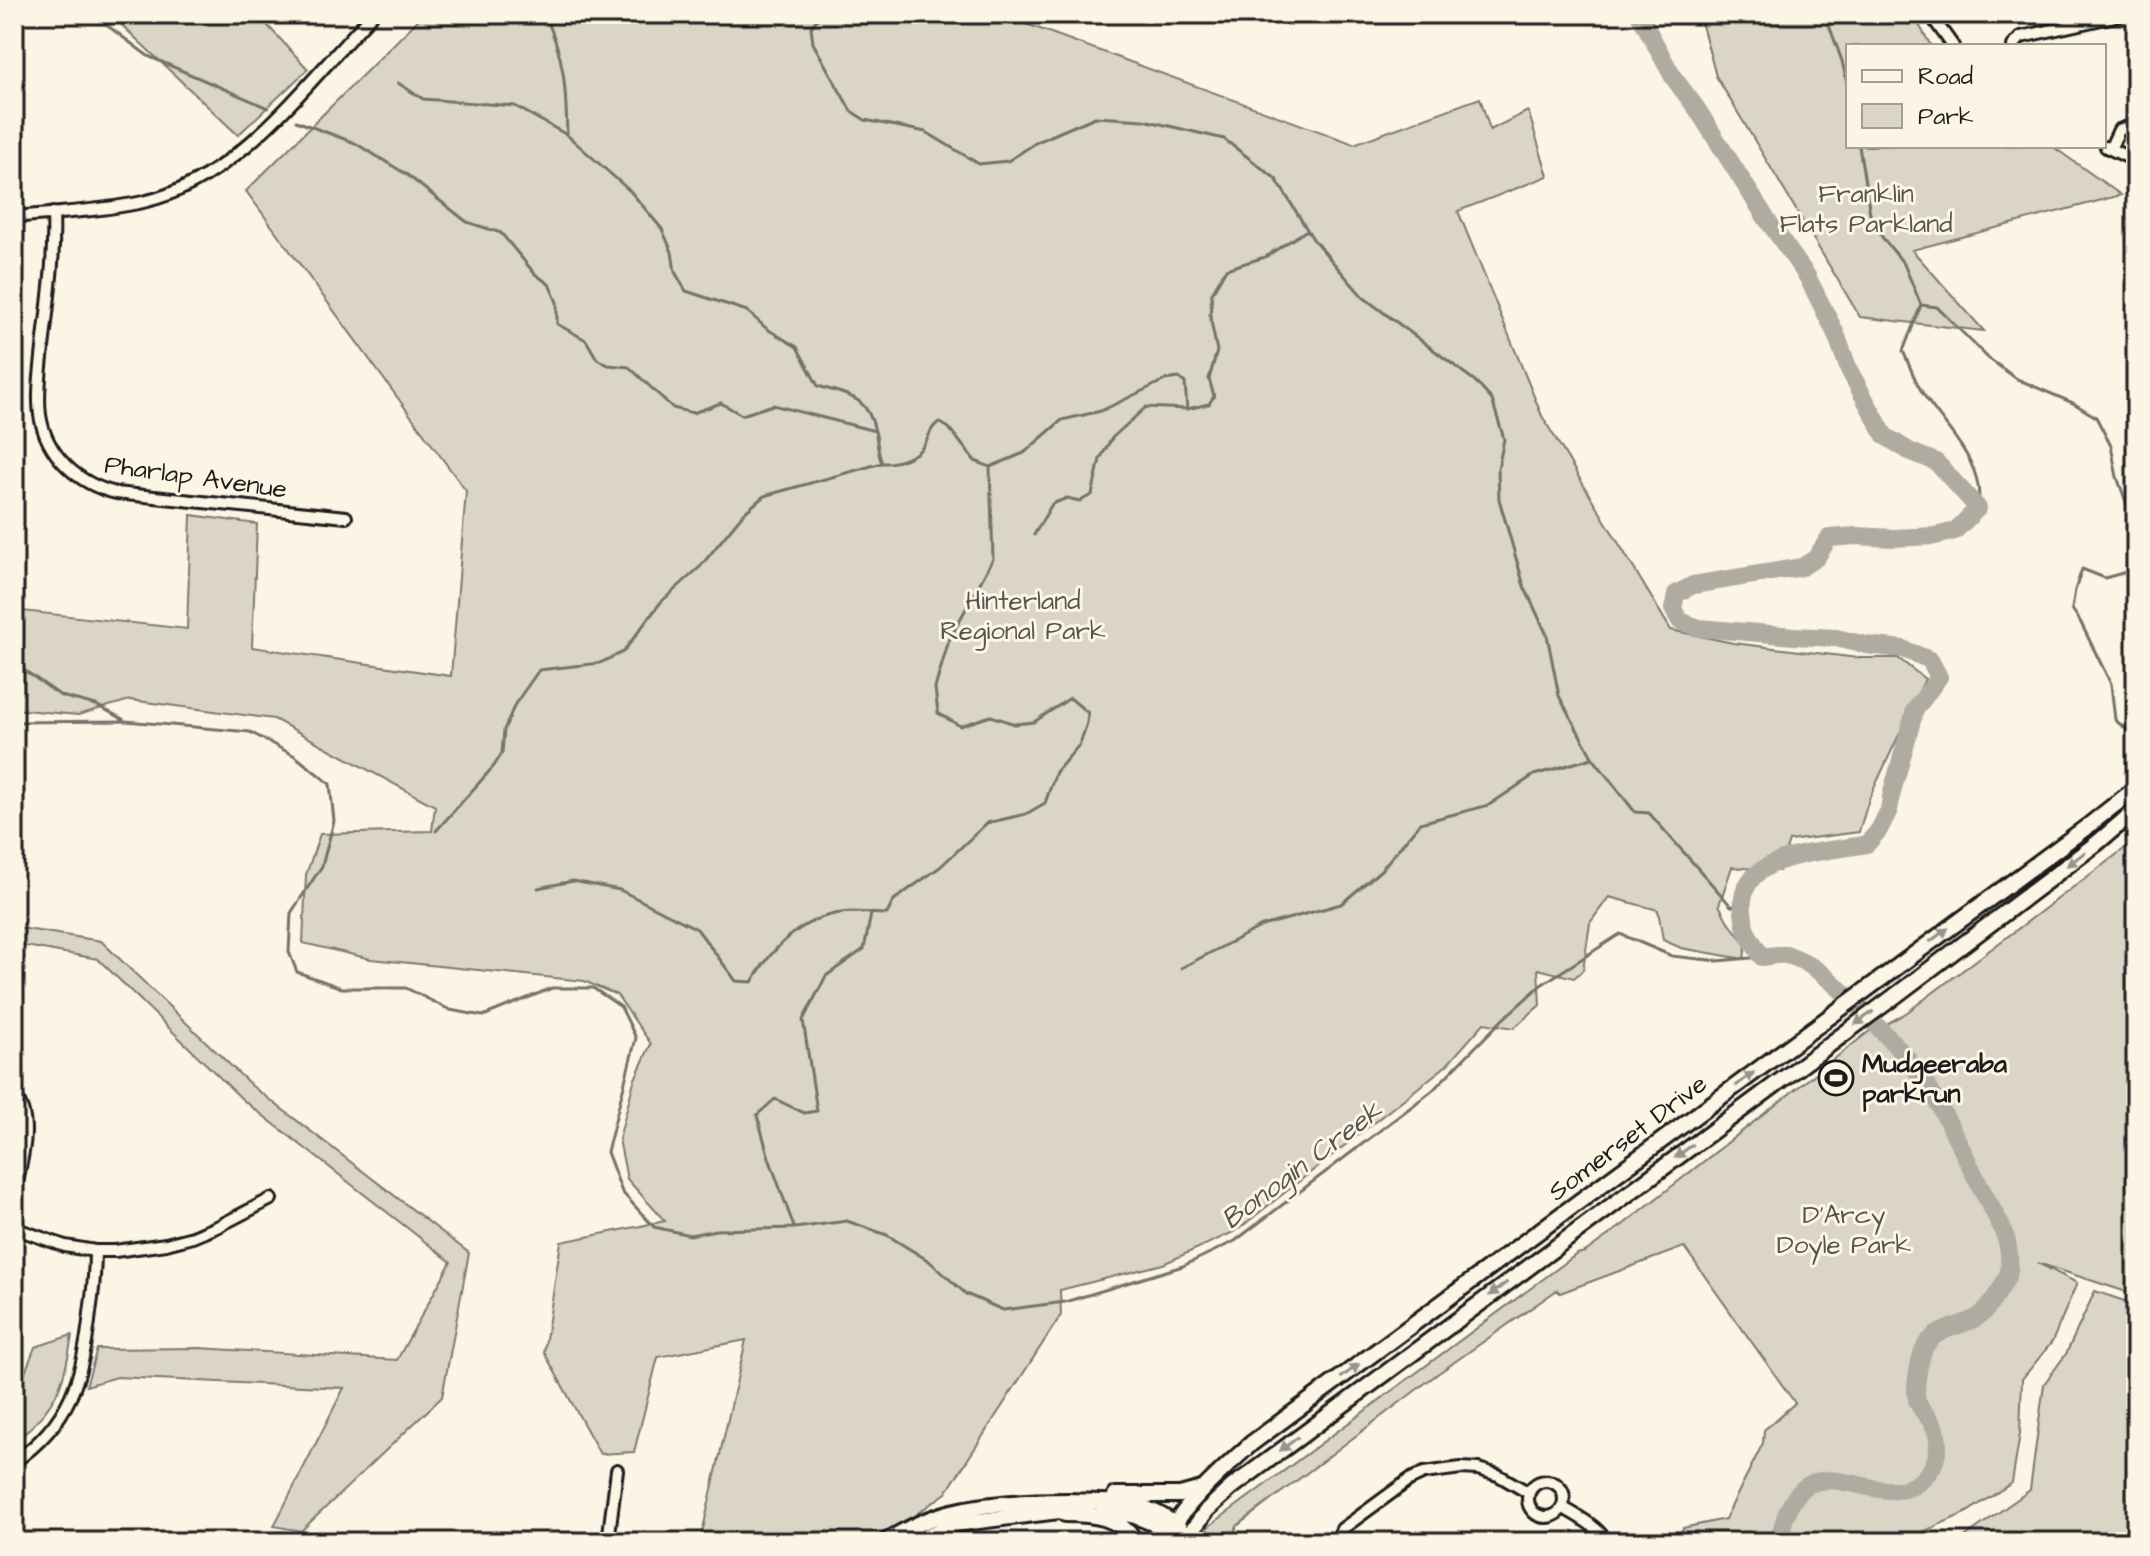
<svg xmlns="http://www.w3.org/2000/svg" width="2150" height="1556" viewBox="0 0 2150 1556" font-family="'Architects Daughter',sans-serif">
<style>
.green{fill:#dbd5c8;stroke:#7c7872;stroke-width:2}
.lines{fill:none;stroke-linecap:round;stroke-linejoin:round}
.stream{stroke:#75726c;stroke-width:3}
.river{stroke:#b0aba1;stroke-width:18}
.minor-casing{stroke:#1c1c1c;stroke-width:16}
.tertiary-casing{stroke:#1c1c1c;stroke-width:20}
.secondary-casing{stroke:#1c1c1c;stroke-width:20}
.minor{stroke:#fcf5e5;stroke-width:10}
.tertiary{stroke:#fcf5e5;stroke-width:14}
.secondary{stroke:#fcf5e5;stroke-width:14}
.oneway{fill:#97938b}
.labels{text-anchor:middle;stroke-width:6;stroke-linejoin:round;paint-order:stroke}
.park-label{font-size:26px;fill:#555450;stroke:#fcf5e5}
.street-label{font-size:26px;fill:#1c1c1c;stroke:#fcf5e5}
.poi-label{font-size:26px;font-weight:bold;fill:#1c1c1c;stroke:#fcf5e5;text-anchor:start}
.water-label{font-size:28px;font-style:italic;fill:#575551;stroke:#fcf5e5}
</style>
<rect width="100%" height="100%" fill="#fcf5e5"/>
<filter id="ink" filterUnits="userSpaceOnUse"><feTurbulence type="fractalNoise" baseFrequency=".0125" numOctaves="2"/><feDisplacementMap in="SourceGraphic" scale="16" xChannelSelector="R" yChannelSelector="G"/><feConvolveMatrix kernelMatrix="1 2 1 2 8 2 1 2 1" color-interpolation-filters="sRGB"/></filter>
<g filter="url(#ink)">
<path class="green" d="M110 14H257L308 69 238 135Z
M424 14H999L1354 144 1480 98 1490 130 1528 111 1548 176 1458 211 1542 416 1671 630 1733 643 1858 658H1898L1925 679 1869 799 1859 832 1789 841 1779 871 1732 867 1719 905 1727 920 1746 945 1744 959 1681 948 1663 940 1658 910 1609 897 1590 923 1583 970 1574 978 1538 969 1540 1005 1514 1028 1484 1023 1447 1065 1236 1231 1163 1264 1060 1290 1061 1315 946 1493 877 1542H700L746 1340 658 1357 634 1452 600 1454 544 1352 561 1242 665 1221 627 1179 619 1139 634 1081 651 1044 617 995 584 981 371 959 303 943 306 875 320 834 432 831 435 806 274 719 130 700 78 715 14 709V610L187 629 191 515 257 524 252 647 451 676 466 491 246 191Z
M1699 14H1913L1931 46H1848V146H2052L2121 195 1912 250 1984 331 1860 317 1716 76Z
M2136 840V1295L2038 1263 2077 1283 2052 1342 2022 1379 2020 1434 2012 1483 1967 1512 1901 1542H1675L1683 1528 1725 1519 1763 1443 1764 1430 1795 1403 1684 1247 1560 1293 1557 1290 1436 1375 1237 1526 1231 1542H1204L1208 1527 1577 1254 1585 1252 1624 1224 1876 1026 1879 1028 1906 1013Z
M14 927 101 941 252 1086 469 1253 442 1397 301 1531 274 1526 344 1388 117 1377 86 1386 97 1349 199 1348 397 1360 451 1262 243 1100 98 959 14 944Z
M2095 1291 2136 1305V1542H1952L1963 1538 2030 1490 2044 1384 2066 1354Z
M72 1335C64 1388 55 1408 14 1443V1401L35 1347Z"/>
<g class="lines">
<path class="stream" d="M102 14 108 26 148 56 268 108
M544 14C565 55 566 90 567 135
M821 14 811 27 813 43 851 111 865 120 926 132 979 164 1008 161 1037 142 1095 117 1144 120 1224 139 1276 179 1313 239 1363 297 1475 381 1492 400 1504 439 1498 469 1499 499 1524 586 1547 635 1559 696 1592 757 1635 812 1649 813 1731 906 1743 907
M1825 14 1842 61 1848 88
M398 83 423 99 515 106 567 135 631 192 662 229 672 252 675 272 686 291 747 311 767 329 797 347 818 386C849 396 867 395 875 431 878 442 877 452 882 463
M296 121 355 143 406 174 467 222 501 233 535 274 549 284 557 302V324L586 340 597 359 608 365 629 367 673 408 693 413 721 403 742 415 773 405 875 431
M1859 146 1870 214 1882 237 1904 264 1921 305 1903 351C1909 364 1914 379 1922 392 1944 428 1986 462 1978 508
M1921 305 1937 307 1988 358 2017 379 2073 403 2096 417 2111 446 2117 477 2129 510 2133 529 2126 572 2105 578 2082 569 2075 590 2072 609 2080 621 2111 684 2115 720 2136 737
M1034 535 1052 504 1067 498 1080 501 1092 495 1100 459 1112 438 1146 407 1187 409 1209 404 1214 396 1209 379 1217 351 1210 316 1212 293 1226 269 1265 257 1307 230
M14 663 61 696 96 705 123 719
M14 722 126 721 250 732 295 756 330 784 334 821 322 866 291 913 289 952 297 972 342 988H406L450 1010 483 1016 552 988H593L621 1007 636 1038 607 1152 622 1192 654 1227 690 1235 716 1230 795 1228 847 1221 887 1235 929 1261 966 1294 1003 1310 1065 1302 1183 1266 1235 1241 1432 1091 1502 1020 1541 985 1620 934 1672 956 1717 961 1762 957
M436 831 494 766 502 753 504 730 515 704 539 670 600 663 623 652 661 602 700 567 743 514 764 496 882 463C895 464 917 457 924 445 930 436 929 429 939 422L949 428 975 461 990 467 1024 453 1062 420 1101 411 1165 380 1179 378 1185 383 1187 409
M538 888 573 881 620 890 697 929 736 981 752 982C773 946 805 914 850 912 862 912 875 914 887 914L894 900 940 867 987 823 1026 814 1045 803 1056 772 1080 744 1087 723 1088 713 1070 698 1034 722 1015 724 991 716 960 726 938 713 935 688 949 640 993 559 990 467
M1181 968 1262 926 1341 904 1381 870 1420 823 1489 805 1534 775 1592 758
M794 1227 769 1158 757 1115 775 1099 804 1113 817 1111 803 1020 826 976 864 949 871 914"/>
<path class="river" d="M1639 14 1673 77 1697 109 1766 218 1807 276 1836 334 1849 370 1885 436 1909 451 1936 462 1978 508 1955 531 1935 536 1893 538 1856 536 1829 538 1816 558 1802 567 1693 585 1676 594 1673 609 1680 621 1699 628 1794 636 1836 638 1866 645 1903 649 1930 660 1939 677 1915 710 1892 792 1889 810 1879 830 1867 844C1828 853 1736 851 1743 911 1744 917 1744 925 1746 930 1750 939 1757 949 1762 957 1770 956 1779 954 1786 955 1819 960 1874 1023 1897 1047 1935 1087 1958 1143 1983 1192 1991 1207 2006 1231 2008 1247 2009 1254 2010 1264 2009 1271 2007 1281 1991 1304 1984 1312 1965 1331 1927 1322 1920 1361 1918 1373 1913 1392 1918 1403 1921 1410 1928 1416 1932 1423 1943 1440 1938 1464 1924 1478 1880 1523 1801 1421 1779 1542"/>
<g class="minor-casing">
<path id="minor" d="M1930 14 1953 46
M2013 46 2021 37 2124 14
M2106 147 2136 161
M2110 149 2119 130 2136 124
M53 213C55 258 48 303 43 348 41 369 37 393 40 415 46 455 78 484 116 493L346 517
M14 217C56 213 101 211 143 202 238 181 308 81 373 14
M14 1095C36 1122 19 1166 14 1198
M14 1228 65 1246 95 1251H115L166 1244 193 1237 217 1227 271 1199
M14 1462C70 1423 83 1378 90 1313 93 1292 95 1272 95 1251
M1528 1499a18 18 0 1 1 36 0a18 18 0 1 1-36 0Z
M1562 1507C1579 1517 1596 1525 1607 1542
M267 1542 279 1539 299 1542
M608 1542 617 1470
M1336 1542 1342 1529 1409 1480 1424 1473 1461 1468 1478 1469 1498 1475 1529 1493"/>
</g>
<g class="tertiary-casing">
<path id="tertiary" d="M1115 1495H1180L1202 1489
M1104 1510 1135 1516 1175 1532
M1065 1514C1093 1514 1119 1516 1136 1542
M885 1542C906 1529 928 1518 952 1512 989 1503 1030 1501 1068 1501 1092 1502 1117 1501 1141 1507 1160 1513 1174 1522 1187 1536
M913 1542 955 1524 1075 1509"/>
</g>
<g class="secondary-casing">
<path id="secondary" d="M1164 1542C1185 1502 1219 1473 1252 1443L2088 826 2136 788
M1184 1542 1207 1510 1232 1487 1891 999 2097 843 2136 810"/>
</g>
<use href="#minor" class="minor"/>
<use href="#tertiary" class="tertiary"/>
<use href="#secondary" class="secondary"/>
</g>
<defs><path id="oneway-solid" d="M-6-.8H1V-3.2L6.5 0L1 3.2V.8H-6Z" transform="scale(2)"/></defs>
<g class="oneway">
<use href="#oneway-solid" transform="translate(2076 859) rotate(143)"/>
<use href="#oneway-solid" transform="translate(1939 935) rotate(-36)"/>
<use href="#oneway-solid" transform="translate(1864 1018) rotate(144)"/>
<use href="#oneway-solid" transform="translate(1745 1079) rotate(-37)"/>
<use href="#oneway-solid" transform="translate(1684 1151) rotate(144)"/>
<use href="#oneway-solid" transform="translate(1498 1289) rotate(143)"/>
<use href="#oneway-solid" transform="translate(1350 1371) rotate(-36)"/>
<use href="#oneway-solid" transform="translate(1289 1444) rotate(143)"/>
</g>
</g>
<defs>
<g id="stadium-ring" transform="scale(1.8)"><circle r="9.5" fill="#fcf5e5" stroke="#1c1c1c" stroke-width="1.5"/><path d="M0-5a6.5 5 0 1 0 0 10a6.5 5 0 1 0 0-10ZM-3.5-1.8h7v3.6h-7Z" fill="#1c1c1c"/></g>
</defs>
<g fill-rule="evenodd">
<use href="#stadium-ring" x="1836" y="1078"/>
</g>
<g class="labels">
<g class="park-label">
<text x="1866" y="202">Franklin<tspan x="1866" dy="30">Flats Parkland</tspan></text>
<text x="1023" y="609">Hinterland<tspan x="1023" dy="30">Regional Park</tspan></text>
<text x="1844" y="1223">D'Arcy<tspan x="1844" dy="30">Doyle Park</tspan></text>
</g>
<g class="street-label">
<text transform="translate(196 476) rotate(8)" y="9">Pharlap Avenue</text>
<text transform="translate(1627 1137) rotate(-37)" y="9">Somerset Drive</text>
</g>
<g class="poi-label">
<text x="1862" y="1072">Mudgeeraba<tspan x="1862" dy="30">parkrun</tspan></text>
</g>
<g class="water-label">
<text transform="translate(1301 1164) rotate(-37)" y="10">Bonogin Creek</text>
</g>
</g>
<rect width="2150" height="1556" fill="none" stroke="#fcf5e5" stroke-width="48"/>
<rect x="24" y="24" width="2102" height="1508" fill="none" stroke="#1c1c1c" stroke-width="3" filter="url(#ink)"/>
<rect x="1846" y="44" width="260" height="104" fill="#fcf5e5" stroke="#a29e95" stroke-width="2"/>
<rect x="1862" y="70" width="40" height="12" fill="#fcf5e5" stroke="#a29e95" stroke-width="2"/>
<text x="1918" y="84" font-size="24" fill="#1c1c1c">Road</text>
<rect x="1862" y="104" width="40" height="24" fill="#dbd5c8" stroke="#a29e95" stroke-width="2"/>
<text x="1918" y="124" font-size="24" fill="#1c1c1c">Park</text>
</svg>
